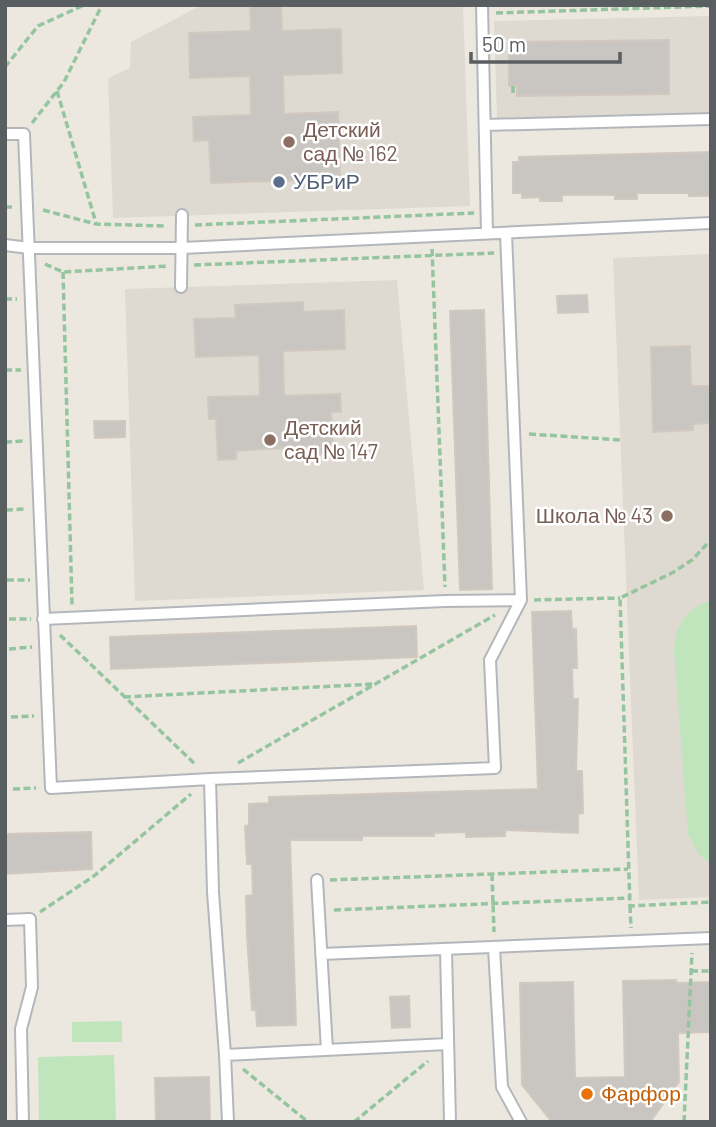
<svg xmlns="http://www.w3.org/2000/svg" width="716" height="1127" viewBox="0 0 716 1127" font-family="Barlow,sans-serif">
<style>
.education{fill:#dedad1}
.green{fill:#c0e4bc}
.building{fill:#c9c5c0;stroke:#d1c9bf;stroke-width:2}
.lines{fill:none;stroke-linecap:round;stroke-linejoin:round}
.service-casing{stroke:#b3b7bb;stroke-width:14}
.path{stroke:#95c59e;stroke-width:3.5;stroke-dasharray:7 3.5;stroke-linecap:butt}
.service{stroke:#fff;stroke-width:10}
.education-dot{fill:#8d6e63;stroke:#fff;stroke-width:2.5}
.service-dot{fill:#5c6f8a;stroke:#fff;stroke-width:2.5}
.food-dot{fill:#e8710a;stroke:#fff;stroke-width:2.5}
.labels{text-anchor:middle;stroke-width:5;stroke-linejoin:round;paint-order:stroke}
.education-label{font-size:21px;fill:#785e54;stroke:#fff;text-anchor:start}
.service-label{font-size:21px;fill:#4e5e75;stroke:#fff;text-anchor:start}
.food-label{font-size:21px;fill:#c56008;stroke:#fff;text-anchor:start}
</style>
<rect width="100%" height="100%" fill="#ece8e0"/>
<path class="education" d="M202 5H463L470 206 113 218 108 78 130 68 131 42Z
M711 16V112L497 118 494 21Z
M711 254V897L639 900 613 258Z
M397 280 424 590 135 601 125 289Z"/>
<path class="green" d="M711 601V863L699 855 688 834 674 649C675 626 687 607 711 601Z
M122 1021V1042H72V1022Z
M114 1055 116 1122H39L38 1057Z"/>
<path class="building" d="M250 5H281L282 31 341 29 342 73 283 75 284 114 338 112 340 179 211 183 209 140 194 141 193 117 251 115 250 76 190 78 189 33 251 31Z
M669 40V94L517 96V86H509V51H515V42Z
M711 152V196H689V193H637V199H615V195H562V201H540V197L522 198V193H513V162H519V157Z
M587 295 588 312 558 313 557 296Z
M303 302V312L344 310 345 349 283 351 284 396 340 394 341 412H331L333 453 316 454 315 447 263 449 236 451V459L218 460 216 419H209L208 397 260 396 259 355 196 357 194 319 236 318 235 305Z
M484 310 492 589 460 590 450 311Z
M690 346 691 386H711V423L693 424V430L653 432 651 347Z
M94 421H125V437L95 438Z
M571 611 572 629H576L577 668H572L573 699H578L576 771H582L583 813 578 814V833L505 830V836L466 837V832L434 833V836H362V840H290L296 1025 257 1026 256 1010H252L247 936 246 896 253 895 252 864H247L245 826 249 825V804L269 803V797L538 789 532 612Z
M416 626 417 657 111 669 110 637Z
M91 832 92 869 5 874V834Z
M676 980 677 983 711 982V1032L678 1033 679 1082 650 1122H552L522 1085 520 983 573 982 575 1078 625 1077 623 981Z
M409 996 410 1027 392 1028 390 997Z
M209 1077 210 1122H156L155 1078Z"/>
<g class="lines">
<g class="service-casing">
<path id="service" d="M482 5 487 233
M485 125 711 119
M5 134H24L51 788 210 779 213 892 225 1055 448 1044
M5 245 29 248H182L711 223
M181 287 182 215
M43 619 445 601 521 600
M210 779 495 768 490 660 521 600 506 233
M317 880 327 1050
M5 920 30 919 32 987 21 1029 23 1122
M494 948 502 1087 521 1122
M446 950 450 1122
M321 954 711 938
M225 1055 228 1122"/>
</g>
<path class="path" d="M496 13 711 6
M512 42V51
M5 67 38 26 84 5
M513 86V96
M57 91 96 223
M32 123 64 82 102 5
M5 207H15
M43 210 96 224 166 226
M195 225 474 213
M432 249 445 587
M45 264 63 272 169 266
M194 265 494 253
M63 272 72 605
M5 299H17
M5 370H21
M529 434 621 440
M5 442 24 441
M6 510 25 509
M707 544 692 560 672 573 620 598 630 906 711 902
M7 580H30
M534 600 620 598
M9 619H31
M60 635 196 765
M9 649 32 647
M124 697 374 684
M11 717 34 716
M238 763 495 615
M13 789 36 788
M492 874 494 932
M330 880 628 869
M630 906 631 928
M334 910 629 898
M40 912 94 876 191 794
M691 971H711
M243 1069 308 1122
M354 1122 428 1061
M684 1122 692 953"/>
<use href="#service" class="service"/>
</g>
<g class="education-dot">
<circle cx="289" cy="142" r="7"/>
<circle cx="270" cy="440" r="7"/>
<circle cx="667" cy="516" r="7"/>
</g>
<circle class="service-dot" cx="279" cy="182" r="7"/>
<circle class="food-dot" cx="587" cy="1094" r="7"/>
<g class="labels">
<g class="education-label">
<text x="303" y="137">Детский<tspan x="303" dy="24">сад № 162</tspan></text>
<text x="284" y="435">Детский<tspan x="284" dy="24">сад № 147</tspan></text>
<text x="653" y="523" text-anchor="end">Школа № 43</text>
</g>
<g class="service-label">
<text x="293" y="189">УБРиР</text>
</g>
<g class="food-label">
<text x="601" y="1101">Фарфор</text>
</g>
</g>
<rect width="716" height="1127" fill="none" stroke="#595e61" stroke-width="14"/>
<path d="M471 52v10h149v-10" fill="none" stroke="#595e61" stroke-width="3.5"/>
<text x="482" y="52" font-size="21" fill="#595e61" stroke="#ffffff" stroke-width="5" paint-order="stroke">50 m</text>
</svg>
